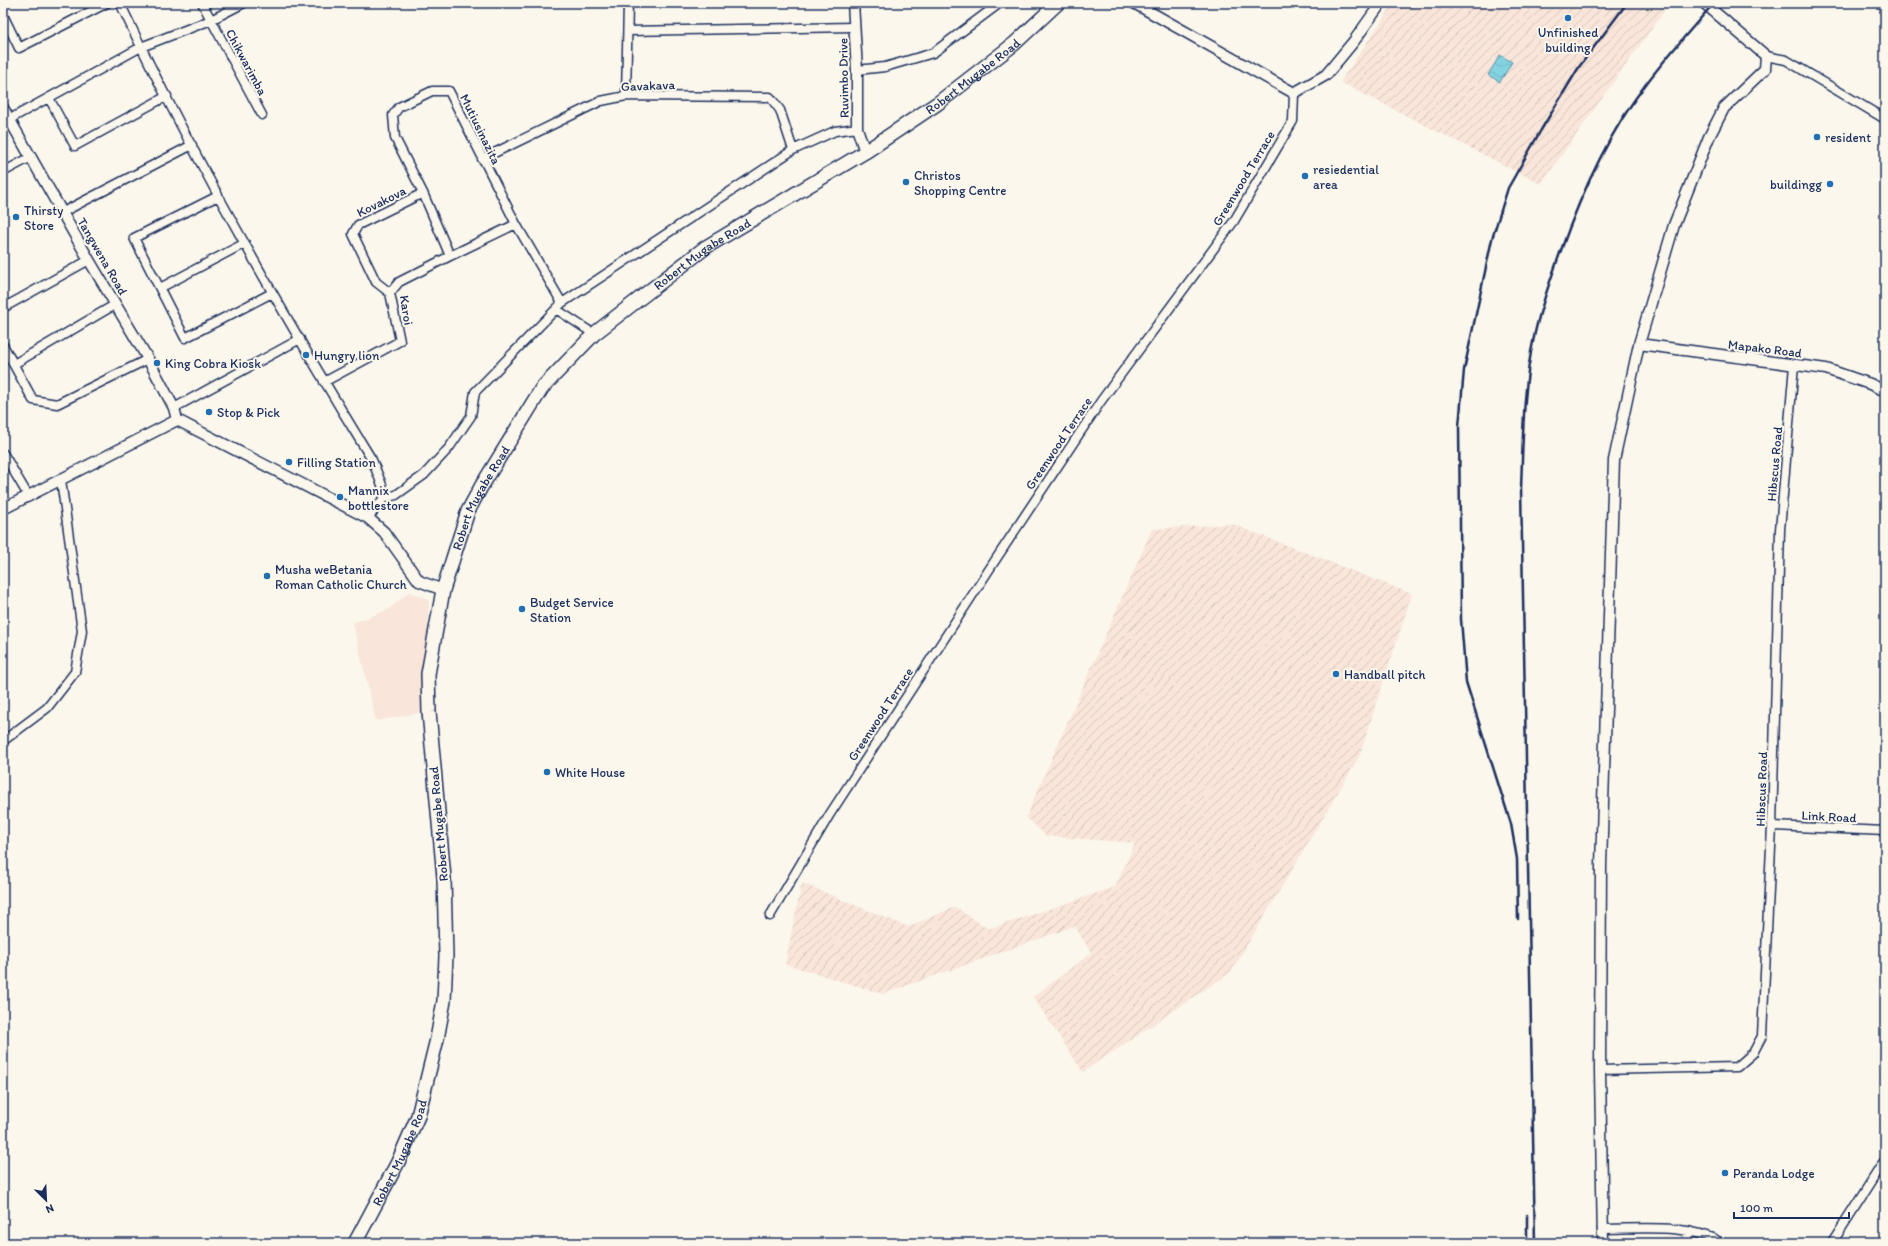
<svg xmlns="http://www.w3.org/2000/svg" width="1888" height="1246" viewBox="0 0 1888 1246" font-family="Itim,sans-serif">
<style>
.built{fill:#f9e5d9}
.industrial{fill:url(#industrial-furrows)}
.water{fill:url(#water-waves);stroke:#5a91ad}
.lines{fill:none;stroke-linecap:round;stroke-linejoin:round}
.minor-casing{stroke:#1b2f5e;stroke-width:11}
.tertiary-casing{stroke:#1b2f5e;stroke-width:13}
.primary-casing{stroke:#1b2f5e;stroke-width:16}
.minor{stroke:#fbf7ec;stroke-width:8}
.tertiary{stroke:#fbf7ec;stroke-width:10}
.primary{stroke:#fbf7ec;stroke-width:13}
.rail{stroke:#1b2f5e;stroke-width:2.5}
.poi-dot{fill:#1f6fb2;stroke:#fbf7ec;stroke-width:1.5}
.labels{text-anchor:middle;stroke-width:4;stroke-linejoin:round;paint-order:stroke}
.poi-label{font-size:13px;fill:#1b2f5e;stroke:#fbf7ec;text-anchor:start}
.street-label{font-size:13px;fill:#1b2f5e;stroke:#fbf7ec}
</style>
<defs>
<pattern id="industrial-furrows" width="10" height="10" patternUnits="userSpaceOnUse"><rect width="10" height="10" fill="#f9e5d9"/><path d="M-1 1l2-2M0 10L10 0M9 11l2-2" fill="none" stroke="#d5c5bd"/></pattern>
<pattern id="water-waves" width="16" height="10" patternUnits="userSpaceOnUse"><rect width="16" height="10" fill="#84d3e1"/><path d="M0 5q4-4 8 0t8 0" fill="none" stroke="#71b5c3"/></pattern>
</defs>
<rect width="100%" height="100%" fill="#fbf7ec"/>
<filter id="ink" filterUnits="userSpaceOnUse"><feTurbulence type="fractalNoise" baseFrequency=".025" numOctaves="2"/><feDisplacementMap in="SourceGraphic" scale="8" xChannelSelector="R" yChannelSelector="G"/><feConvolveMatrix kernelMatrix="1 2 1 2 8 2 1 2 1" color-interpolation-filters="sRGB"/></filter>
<g filter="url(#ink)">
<path class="built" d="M409 592 429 600 424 712 376 721 353 623 388 610Z"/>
<path class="industrial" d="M1394 3H1670L1541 184 1340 82Z
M1232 524 1412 594 1359 757 1231 972 1083 1072 1033 997 1091 953 1075 926 883 994 785 964 802 883 908 927 955 907 989 929 1115 887 1135 843 1046 836 1026 817 1152 529Z"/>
<path class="water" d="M1500 55 1512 62 1500 82 1488 75Z"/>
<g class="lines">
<g class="minor-casing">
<path id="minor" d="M120 3C194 160 281 312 372 460L382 485 384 498 368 518
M202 3 262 115
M3 15 19 48 107 3
M628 31 854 27
M1766 56 1786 60 1885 119
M857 70 885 67 933 53 1000 3
M626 96 628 3
M49 98 75 146 167 96
M10 119 141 47 211 20 244 3
M482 159 601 101 626 96 770 97 780 110 793 150
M3 172 31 157
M218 196 134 238 185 338 272 293
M63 212 192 145
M450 256 423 193 395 138 393 115 399 107 432 91H449L516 224 562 303
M160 288 245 243
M390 293 376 282 353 234 358 225 423 193
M3 308 89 260
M556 309 594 334
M3 345 33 400 57 404 148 359
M14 364 116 304
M324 382 400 341 390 293 399 282 450 256 516 224
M174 408 300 339
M3 453 29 497
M384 498 396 495 424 475 449 448 471 416 475 392 562 303 793 150 835 131 857 128
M3 741 47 708 75 672 82 631 61 480
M1772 826 1885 831
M770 916 830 814 996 559 1101 401 1234 221 1293 121 1294 93
M1600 1070 1737 1067 1753 1053 1762 1036 1772 826 1780 530 1794 365
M1602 1229C1641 1229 1687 1223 1722 1243
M1687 1232 1688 1243
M1832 1243 1885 1160"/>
</g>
<g class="tertiary-casing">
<path id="tertiary" d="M853 3 857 70V128L865 152
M1134 3 1294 93 1326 75 1354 41 1381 3
M3 108 89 260 148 359 174 408 177 420
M1639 344 1826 369 1870 384 1885 391
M3 509 177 420 368 518 384 532 419 581 443 590
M1603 1243 1600 1070 1601 865 1614 460 1639 344 1674 225 1709 137 1724 108 1765 69 1766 56 1704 3"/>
</g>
<g class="primary-casing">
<g id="primary">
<path id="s1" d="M355 1243 398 1162 418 1116 437 1039 444 1001 446 956 444 878 429 712 428 674 443 590 468 511 481 487 542 388 594 334 706 247 865 152 938 103 1014 44 1058 3"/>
</g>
</g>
<use href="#minor" class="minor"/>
<use href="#tertiary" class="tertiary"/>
<use href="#primary" class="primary"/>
<path class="rail" d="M1518 919 1517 859 1511 824 1466 682 1461 619 1459 426 1464 370 1492 239 1508 188 1541 130 1579 67 1627 3
M1527 1243V1215
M1535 1243 1521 488C1523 438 1523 386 1534 337 1540 308 1550 281 1560 253 1581 194 1607 135 1646 84 1667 56 1691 29 1714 3"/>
</g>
</g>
<g class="poi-dot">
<circle cx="1568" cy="18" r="4"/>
<circle cx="1817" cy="137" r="4"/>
<circle cx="1305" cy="176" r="4"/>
<circle cx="906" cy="182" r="4"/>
<circle cx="1830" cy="184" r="4"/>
<circle cx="16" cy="217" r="4"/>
<circle cx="306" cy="355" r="4"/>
<circle cx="157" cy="363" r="4"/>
<circle cx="209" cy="412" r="4"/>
<circle cx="289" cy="462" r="4"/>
<circle cx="340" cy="497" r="4"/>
<circle cx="267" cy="576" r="4"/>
<circle cx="522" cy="609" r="4"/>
<circle cx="1336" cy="674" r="4"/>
<circle cx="547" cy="772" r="4"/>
<circle cx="1725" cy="1173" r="4"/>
</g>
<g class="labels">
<g class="poi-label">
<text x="1568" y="37" text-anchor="middle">Unfinished<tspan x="1568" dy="15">building</tspan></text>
<text x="1825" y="142">resident</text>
<text x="1313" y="174">resiedential<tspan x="1313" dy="15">area</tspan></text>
<text x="914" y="180">Christos<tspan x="914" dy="15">Shopping Centre</tspan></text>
<text x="1822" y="189" text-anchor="end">buildingg</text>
<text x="24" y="215">Thirsty<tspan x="24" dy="15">Store</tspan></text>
<text x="314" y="360">Hungry lion</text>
<text x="165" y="368">King Cobra Kiosk</text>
<text x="217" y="417">Stop &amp; Pick</text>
<text x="297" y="467">Filling Station</text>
<text x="348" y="495">Mannix<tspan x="348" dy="15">bottlestore</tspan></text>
<text x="275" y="574">Musha weBetania<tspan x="275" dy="15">Roman Catholic Church</tspan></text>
<text x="530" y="607">Budget Service<tspan x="530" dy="15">Station</tspan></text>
<text x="1344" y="679">Handball pitch</text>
<text x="555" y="777">White House</text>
<text x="1733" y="1178">Peranda Lodge</text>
</g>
<g class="street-label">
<text transform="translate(247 62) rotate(62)" y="5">Chikwarimba</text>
<text dy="5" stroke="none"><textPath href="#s1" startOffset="1433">Robert Mugabe Road</textPath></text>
<text transform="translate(843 78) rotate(-91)" y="5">Ruvimbo Drive</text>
<text transform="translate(648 85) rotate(-2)" y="5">Gavakava</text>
<text transform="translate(481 129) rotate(64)" y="5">Mutiusinazita</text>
<text transform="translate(1243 178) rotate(-59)" y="5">Greenwood Terrace</text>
<text transform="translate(381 201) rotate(-27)" y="5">Kovakova</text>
<text dy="5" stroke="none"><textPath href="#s1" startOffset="1109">Robert Mugabe Road</textPath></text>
<text transform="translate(103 256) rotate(60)" y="5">Tangwena Road</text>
<text transform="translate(407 310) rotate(81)" y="5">Karoi</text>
<text transform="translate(1765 348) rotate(7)" y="5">Mapako Road</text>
<text transform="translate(1058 443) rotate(-56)" y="5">Greenwood Terrace</text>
<text transform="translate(1774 464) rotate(-85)" y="5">Hibscus Road</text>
<text dy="5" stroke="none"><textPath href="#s1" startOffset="773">Robert Mugabe Road</textPath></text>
<text transform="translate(880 714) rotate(-57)" y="5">Greenwood Terrace</text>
<text transform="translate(1761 789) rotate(-88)" y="5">Hibscus Road</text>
<text transform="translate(1829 816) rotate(3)" y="5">Link Road</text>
<text transform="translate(438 824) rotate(-95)" y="5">Robert Mugabe Road</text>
<text dy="5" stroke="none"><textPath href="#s1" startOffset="101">Robert Mugabe Road</textPath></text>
</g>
</g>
<rect width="1888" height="1246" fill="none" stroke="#fbf7ec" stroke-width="16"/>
<rect x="8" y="8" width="1872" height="1230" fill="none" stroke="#1b2f5e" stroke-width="1.5" filter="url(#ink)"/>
<g transform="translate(46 1200) rotate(156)" stroke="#fbf7ec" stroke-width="3" paint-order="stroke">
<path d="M0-3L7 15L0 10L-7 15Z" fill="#1b2f5e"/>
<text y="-6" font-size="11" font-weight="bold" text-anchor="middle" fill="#1b2f5e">N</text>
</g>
<path d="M1734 1212v6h115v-6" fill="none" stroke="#1b2f5e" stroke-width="2"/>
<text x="1740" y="1212" font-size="12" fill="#1b2f5e" stroke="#fbf7ec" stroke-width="3" paint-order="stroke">100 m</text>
</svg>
